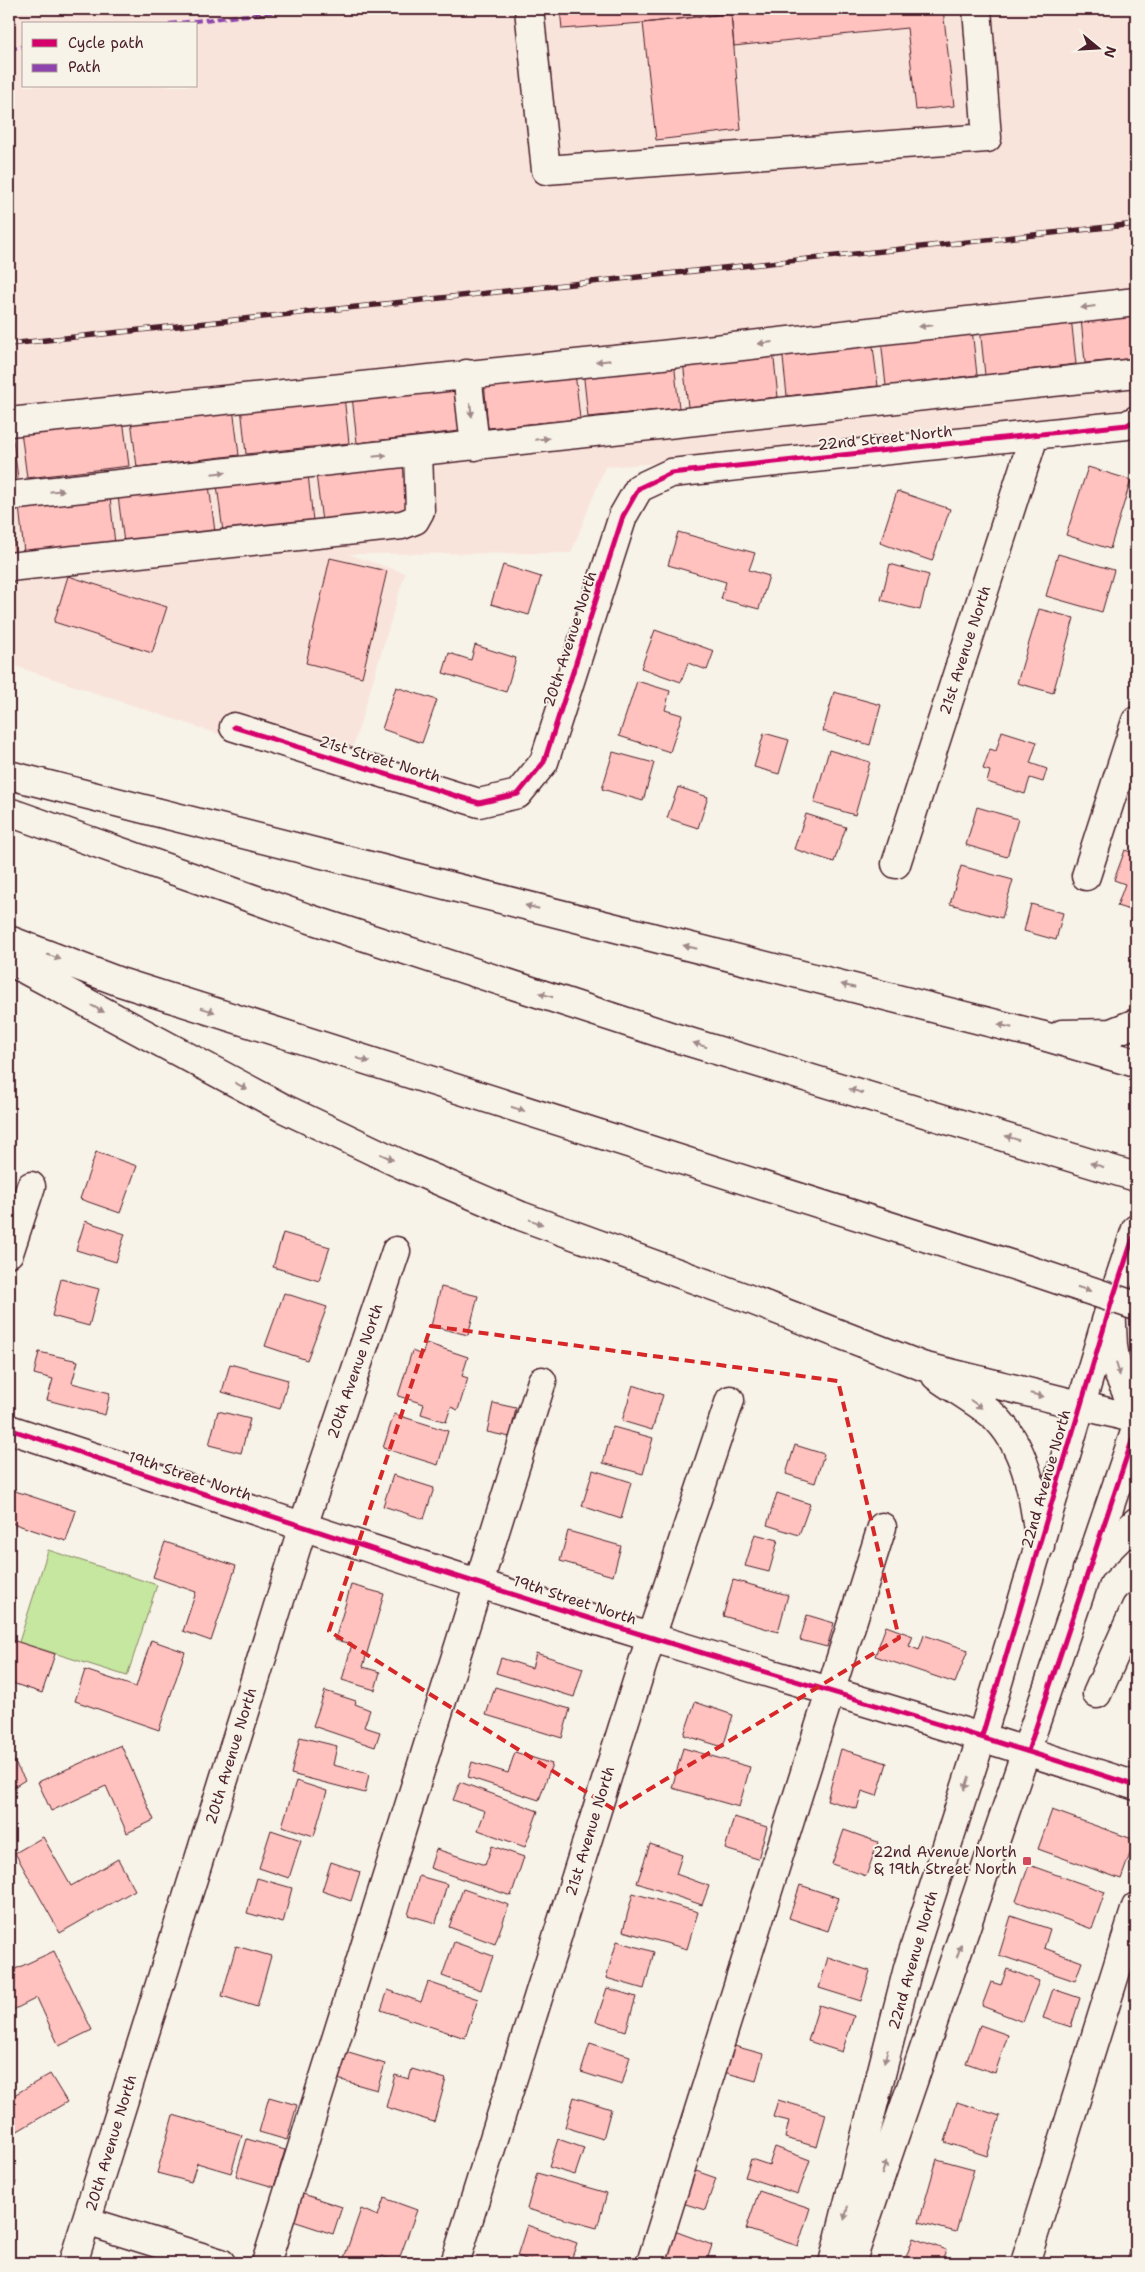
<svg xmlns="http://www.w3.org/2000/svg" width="1145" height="2272" viewBox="0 0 1145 2272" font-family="'Shantell Sans',sans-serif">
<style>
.built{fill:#f9e4db;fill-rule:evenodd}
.green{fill:#c6e79f;stroke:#888365}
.building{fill:#ffc2be;stroke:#4a1f2b}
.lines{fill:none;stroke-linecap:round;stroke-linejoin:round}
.minor-casing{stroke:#4a1f2b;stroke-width:31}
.major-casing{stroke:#4a1f2b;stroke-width:31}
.highway-casing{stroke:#4a1f2b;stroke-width:31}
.minor{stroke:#f7f3e8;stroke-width:28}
.major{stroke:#f7f3e8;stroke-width:28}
.highway{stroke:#f7f3e8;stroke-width:28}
.rail-casing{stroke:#4a1f2b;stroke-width:5.5}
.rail{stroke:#f7f3e8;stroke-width:4;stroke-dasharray:11;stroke-linecap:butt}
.highway-bridge-casing{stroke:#4a1f2b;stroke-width:31;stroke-linecap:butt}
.highway-bridge{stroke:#f7f3e8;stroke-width:28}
.quiet{stroke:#8e44ad;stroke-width:4;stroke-dasharray:8 4;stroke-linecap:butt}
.cycleway-casing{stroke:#f7f3e8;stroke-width:8}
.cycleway{stroke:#d6006c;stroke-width:5}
.oneway{fill:#a0898a}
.marked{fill:none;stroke:#d62828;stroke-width:4;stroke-dasharray:10 6;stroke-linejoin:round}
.poi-dot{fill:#d1495b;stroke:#f7f3e8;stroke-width:2}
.labels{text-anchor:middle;stroke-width:4;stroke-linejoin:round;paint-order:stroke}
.street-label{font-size:15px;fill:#4a1f2b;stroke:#f7f3e8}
.poi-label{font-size:15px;fill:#4a1f2b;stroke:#f7f3e8;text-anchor:end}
</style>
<rect width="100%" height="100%" fill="#f7f3e8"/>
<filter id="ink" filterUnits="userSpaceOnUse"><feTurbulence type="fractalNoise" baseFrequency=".02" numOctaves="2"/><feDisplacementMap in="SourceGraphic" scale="10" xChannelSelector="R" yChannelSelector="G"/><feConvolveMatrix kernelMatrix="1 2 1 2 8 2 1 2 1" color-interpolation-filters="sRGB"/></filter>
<g filter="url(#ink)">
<path class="built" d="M9 9H1136V404L1121 413 1035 423 1025 419 1023 424 659 463 605 467 571 553 348 554 405 573 352 751 230 738 9 664ZM24 24H196V86H24Z"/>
<path class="green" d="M48 1550 157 1585 127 1676 19 1642Z"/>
<path class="building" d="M560 9H769L643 23 562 29Z
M769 9H943L954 106 916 110 907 28 734 46 731 13Z
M731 13 741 130 656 140 643 23Z
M1136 313V358L1085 363 1081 318Z
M1071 317 1076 364 985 375 980 328Z
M972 329 977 375 886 386 881 339Z
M872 339 878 386 787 396 782 349Z
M773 350 778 397 688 407 683 361Z
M674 361 679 408 588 417 583 370Z
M575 372 580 419 488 428 484 381Z
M454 384 459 431 357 443 352 396Z
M344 396 349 443 246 454 241 407Z
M233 408 239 455 137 467 131 420Z
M123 419 129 466 27 478 21 431Z
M9 432H12L18 478 9 479Z
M407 464 412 511 322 522 316 474Z
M1088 467 1131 480 1110 549 1066 535Z
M308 474 313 521 223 532 217 485Z
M209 485 215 532 124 543 118 496Z
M897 491 950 509 932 561 880 543Z
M110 497 115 544 24 553 19 506Z
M9 507H10L15 554 9 555Z
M678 532 755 553 749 570 769 576 759 609 721 599 726 582 668 565Z
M1058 554 1114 570 1102 612 1046 596Z
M330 558 387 571 362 677 306 663Z
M890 564 929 575 920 610 881 600Z
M503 565 541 577 529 615 491 604Z
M68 576 167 607 152 653 54 622Z
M1039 609 1074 618 1053 693 1017 683Z
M655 630 714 651 707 670 688 663 681 682 641 668Z
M475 645 516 658 506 692 443 673 449 653 471 660Z
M637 681 670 691 665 710 682 715 670 752 619 736Z
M396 687 437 700 422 743 382 729Z
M834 692 881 705 870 745 823 731Z
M1002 731 1037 742 1030 763 1047 769 1043 782 1030 778 1025 794 987 782 990 771 983 769 990 749 996 751Z
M764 733 789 740 779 774 754 767Z
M829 750 870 762 855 815 814 803Z
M613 752 654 763 643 801 602 789Z
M678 787 708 797 698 828 667 818Z
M977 807 1018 819 1007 857 966 845Z
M806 814 846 827 834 862 794 849Z
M1125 850 1136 854V912L1117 906 1125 884 1114 880Z
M961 866 1013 880 1002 918 950 904Z
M1031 904 1063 913 1056 940 1024 931Z
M96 1152 137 1166 120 1213 80 1199Z
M85 1221 125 1234 116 1262 76 1250Z
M283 1233 330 1247 319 1281 273 1267Z
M61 1279 99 1289 89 1326 52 1316Z
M441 1287 478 1296 468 1335 431 1326Z
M284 1293 327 1307 307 1360 265 1346Z
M426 1343 468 1357 462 1376 468 1378 458 1410 451 1407 446 1422 421 1414 424 1404 398 1396 412 1351 422 1355Z
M39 1352 78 1361 72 1383 110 1393 105 1415 47 1400 53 1379 34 1374Z
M230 1364 288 1380 280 1409 222 1392Z
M633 1385 663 1395 652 1430 622 1421Z
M493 1403 516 1408 510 1437 487 1432Z
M218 1411 250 1419 241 1453 209 1445Z
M394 1414 448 1431 438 1465 383 1448Z
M613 1427 653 1438 643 1474 603 1463Z
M795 1445 824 1454 815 1483 786 1474Z
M593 1470 631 1482 621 1519 582 1506Z
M393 1475 434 1488 424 1519 383 1506Z
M9 1489 76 1511 66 1541 12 1523 9 1532Z
M777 1493 810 1504 799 1535 767 1525Z
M568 1531 621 1546 613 1576 560 1561Z
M755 1534 778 1540 769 1572 745 1566Z
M165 1542 236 1566 211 1641 183 1631 196 1592 153 1577Z
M733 1580 788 1595 778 1632 723 1616Z
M351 1585 384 1594 363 1667 380 1672 375 1690 342 1680 352 1644 335 1640Z
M9 1596 16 1598 10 1618 9 1617Z
M807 1615 834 1623 827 1647 800 1640Z
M886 1626 913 1636 909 1646 919 1650 924 1635 968 1650 955 1683 875 1656Z
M9 1639 55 1654 42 1693 9 1682Z
M151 1640 185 1652 159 1730 75 1701 85 1670 136 1687Z
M536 1653 583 1668 574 1697 496 1673 501 1658 532 1668Z
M495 1687 570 1709 562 1738 486 1715Z
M325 1691 356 1701 355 1704 370 1710 364 1727 380 1732 375 1747 313 1726Z
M695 1702 733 1715 723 1747 684 1735Z
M300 1737 337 1746 333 1765 369 1774 365 1793 291 1774Z
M121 1745 154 1820 127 1833 106 1786 51 1811 38 1782Z
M683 1748 750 1767 739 1807 672 1788Z
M841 1749 887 1763 877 1796 862 1791 857 1809 827 1800Z
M515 1752 552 1764 539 1800 468 1777 472 1762 508 1773Z
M9 1753 25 1780 9 1790Z
M296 1781 327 1791 314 1836 282 1826Z
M460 1782 538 1811 525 1847 478 1830 485 1811 453 1800Z
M1052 1810 1135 1840 1121 1879 1038 1849Z
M734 1817 767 1827 758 1859 725 1849Z
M271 1830 301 1840 289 1878 259 1868Z
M844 1830 878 1842 866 1876 832 1864Z
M43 1837 71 1886 118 1859 135 1890 60 1933 15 1853Z
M650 1844 682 1855 676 1874 709 1886 702 1905 637 1883Z
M492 1846 524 1857 511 1896 430 1868 436 1849 485 1865Z
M331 1862 360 1872 351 1901 322 1891Z
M1029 1865 1105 1892 1092 1929 1016 1901Z
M419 1876 447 1884 436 1923 408 1915Z
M257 1878 292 1888 283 1923 247 1913Z
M800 1885 839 1898 828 1931 789 1918Z
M463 1889 509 1905 495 1944 449 1927Z
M633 1893 698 1912 687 1949 623 1931Z
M1011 1916 1050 1929 1044 1948 1082 1962 1075 1981 999 1955Z
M617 1941 654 1952 644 1989 606 1978Z
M454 1942 493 1956 481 1990 442 1976Z
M236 1946 271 1956 257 2007 222 1996Z
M54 1951 92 2030 59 2046 37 1998 9 2012V1972Z
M828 1957 870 1971 861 2001 819 1988Z
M1007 1969 1039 1981 1023 2022 982 2006 991 1982 1001 1985Z
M428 1982 478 1999 465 2038 381 2010 388 1990 421 2002Z
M607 1988 636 1997 626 2031 596 2021Z
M1053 1989 1080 1998 1071 2027 1043 2018Z
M819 2005 854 2016 842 2052 808 2041Z
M980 2025 1008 2035 995 2073 966 2063Z
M590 2043 630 2056 622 2085 581 2072Z
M727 2044 763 2054 756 2081 720 2071Z
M342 2051 385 2064 377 2090 334 2078Z
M412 2069 446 2079 434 2122 386 2107 395 2075 409 2079Z
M50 2074 67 2102 9 2136V2098Z
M269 2097 297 2105 287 2140 259 2132Z
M574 2097 611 2109 603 2139 565 2127Z
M778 2100 826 2114 817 2147 785 2138 789 2121 773 2117Z
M957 2102 1000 2116 987 2156 945 2142Z
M173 2115 242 2135 231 2173 197 2163 191 2182 157 2173Z
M247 2139 285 2150 274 2187 236 2176Z
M558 2139 584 2148 575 2175 549 2167Z
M775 2147 810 2160 798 2194 745 2177 751 2159 769 2165Z
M937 2159 974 2169 956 2232 919 2222Z
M690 2169 716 2178 705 2210 679 2202Z
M537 2173 607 2193 597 2228 527 2209Z
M9 2180 16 2182 9 2204Z
M759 2191 810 2208 798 2246 746 2229Z
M303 2194 342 2207 333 2234 293 2221Z
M384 2198 417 2210 398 2262 382 2256 379 2263H350L343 2261 361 2209 378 2216Z
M527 2225 577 2243 570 2263H538L517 2256Z
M669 2229 712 2245 706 2263H673L659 2258Z
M913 2238 946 2250 941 2263H904Z
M1132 2246 1136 2247V2263H1126Z"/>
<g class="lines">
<g class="minor-casing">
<path id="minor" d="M529 9 546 170 987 138 977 9
M467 374 475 446
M9 422 653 356 1136 302
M9 496 1136 373
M9 567 402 525 415 520 420 511 418 452
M234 727 479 803 518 794 544 762 623 516 639 488 671 473 1127 425 1136 420
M896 864 1034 436
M1086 876 1136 721
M9 1253 31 1186
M9 1429C223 1500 437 1572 653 1638 814 1687 976 1734 1136 1786
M1097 1694 1136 1607
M86 2221 221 2263
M73 2263 303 1526 396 1251
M266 2263 542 1381
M455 2263 651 1637 730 1400
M651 2263 882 1527
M1025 2263 1136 1907"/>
</g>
<g class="major-casing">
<path id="major" d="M833 2263 908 1968 982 1736 1111 1304 1136 1229
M851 2263 1136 1429"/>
</g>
<g class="highway-casing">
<path id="highway" d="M9 775 1040 1035 1136 1063
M9 812 307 918 673 1037 1136 1177
M9 940 120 982 1038 1273
M9 961 283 1108 407 1167 521 1216 749 1299 922 1366 1136 1419
M1062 1034 1111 1033 1136 1023
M1111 1304 1113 1346 1117 1371 1136 1413
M936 1376C952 1388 986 1407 998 1420 1029 1453 1035 1504 1040 1546
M1087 1570 1136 1522"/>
</g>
<use href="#minor" class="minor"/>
<use href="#major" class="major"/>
<use href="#highway" class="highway"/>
<g class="rail-casing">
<path id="rail" d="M9 344 1136 224"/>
</g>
<use href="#rail" class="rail"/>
<g class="highway-bridge-casing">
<path id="highway-bridge" d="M1038 1273 1136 1306"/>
</g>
<use href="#highway-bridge" class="highway-bridge"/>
<path class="quiet" d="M169 24 300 9
M9 49 24 46"/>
<g class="cycleway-casing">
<path id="cycleway" d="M234 727 479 803 518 794 544 762 623 516 639 488 671 473 1127 425 1136 420
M9 1429C223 1500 437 1572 653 1638 814 1687 976 1734 1136 1786
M982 1736 1111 1304 1136 1229
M1028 1751 1136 1429"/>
</g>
<use href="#cycleway" class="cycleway"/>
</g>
<defs><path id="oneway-solid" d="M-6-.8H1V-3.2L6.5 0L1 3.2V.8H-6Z" transform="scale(1.25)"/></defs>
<g class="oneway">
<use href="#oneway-solid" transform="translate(1088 307) rotate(173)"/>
<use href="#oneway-solid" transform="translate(926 326) rotate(174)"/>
<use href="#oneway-solid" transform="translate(765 343) rotate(173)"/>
<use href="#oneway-solid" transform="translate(603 361) rotate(174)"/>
<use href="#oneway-solid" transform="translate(471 410) rotate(83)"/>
<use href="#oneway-solid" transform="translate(542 439) rotate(-6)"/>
<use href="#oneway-solid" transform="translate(380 456) rotate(-6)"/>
<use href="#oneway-solid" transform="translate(219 473) rotate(-6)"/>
<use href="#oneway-solid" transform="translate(57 491) rotate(-6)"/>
<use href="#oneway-solid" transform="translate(532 907) rotate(-166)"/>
<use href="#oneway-solid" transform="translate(690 947) rotate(-166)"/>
<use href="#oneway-solid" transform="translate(54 957) rotate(20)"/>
<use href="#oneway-solid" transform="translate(848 986) rotate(-166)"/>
<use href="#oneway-solid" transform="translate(546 995) rotate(-162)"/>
<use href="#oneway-solid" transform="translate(98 1009) rotate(28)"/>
<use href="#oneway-solid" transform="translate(208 1010) rotate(18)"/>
<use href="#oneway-solid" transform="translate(1005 1026) rotate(-166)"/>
<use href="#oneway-solid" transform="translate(700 1045) rotate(-163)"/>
<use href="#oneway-solid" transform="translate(363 1060) rotate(18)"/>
<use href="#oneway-solid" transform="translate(241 1086) rotate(28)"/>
<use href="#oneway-solid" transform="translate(856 1091) rotate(-163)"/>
<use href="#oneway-solid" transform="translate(518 1109) rotate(18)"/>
<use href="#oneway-solid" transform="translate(1012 1138) rotate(-163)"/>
<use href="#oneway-solid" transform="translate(387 1157) rotate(25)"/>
<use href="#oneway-solid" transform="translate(1097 1165) rotate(-162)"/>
<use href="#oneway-solid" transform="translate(536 1222) rotate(20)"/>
<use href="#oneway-solid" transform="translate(1084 1289) rotate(18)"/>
<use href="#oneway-solid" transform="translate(1118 1369) rotate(75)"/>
<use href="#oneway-solid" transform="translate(1037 1395) rotate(14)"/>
<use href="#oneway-solid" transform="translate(976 1404) rotate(35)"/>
<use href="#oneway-solid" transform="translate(967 1783) rotate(108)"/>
<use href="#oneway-solid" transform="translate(959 1951) rotate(-71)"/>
<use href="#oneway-solid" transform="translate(886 2056) rotate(104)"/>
<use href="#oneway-solid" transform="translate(884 2168) rotate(-71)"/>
<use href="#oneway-solid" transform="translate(846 2213) rotate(104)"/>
</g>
</g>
<path class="marked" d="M431 1326 838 1381 899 1638 615 1810 329 1631Z"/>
<rect class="poi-dot" x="1022" y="1856" width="10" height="10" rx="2.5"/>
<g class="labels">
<g class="street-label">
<text transform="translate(885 438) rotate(-6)" y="5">22nd Street North</text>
<text transform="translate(570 639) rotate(-72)" y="5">20th Avenue North</text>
<text transform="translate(965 650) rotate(-72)" y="5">21st Avenue North</text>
<text transform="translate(380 759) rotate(17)" y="5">21st Street North</text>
<text transform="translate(355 1371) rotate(-71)" y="5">20th Avenue North</text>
<text transform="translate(190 1476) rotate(18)" y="5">19th Street North</text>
<text transform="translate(1046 1479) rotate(-74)" y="5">22nd Avenue North</text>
<text transform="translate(575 1600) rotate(18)" y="5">19th Street North</text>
<text transform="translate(231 1756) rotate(-73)" y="5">20th Avenue North</text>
<text transform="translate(590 1831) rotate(-73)" y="5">21st Avenue North</text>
<text transform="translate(913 1960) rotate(-74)" y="5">22nd Avenue North</text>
<text transform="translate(111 2143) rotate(-73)" y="5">20th Avenue North</text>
</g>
<g class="poi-label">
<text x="1017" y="1857">22nd Avenue North<tspan x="1017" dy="17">&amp; 19th Street North</tspan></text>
</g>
</g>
<rect width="1145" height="2272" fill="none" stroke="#f7f3e8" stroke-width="30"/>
<rect x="15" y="15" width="1115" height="2242" fill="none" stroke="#4a1f2b" stroke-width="2" filter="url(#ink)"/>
<rect x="22" y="22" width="175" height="65" fill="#f7f3e8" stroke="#b29e9c"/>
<rect x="32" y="39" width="25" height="8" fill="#d6006c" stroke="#b29e9c"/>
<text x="68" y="48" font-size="15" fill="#4a1f2b">Cycle path</text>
<rect x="32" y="64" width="25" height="8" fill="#8e44ad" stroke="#b29e9c"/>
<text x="68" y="72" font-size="15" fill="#4a1f2b">Path</text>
<g transform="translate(1098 48) rotate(108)" stroke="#f7f3e8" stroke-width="4" paint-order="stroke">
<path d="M0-4L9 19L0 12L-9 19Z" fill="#4a1f2b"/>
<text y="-8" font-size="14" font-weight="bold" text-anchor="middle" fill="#4a1f2b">N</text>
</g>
</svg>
